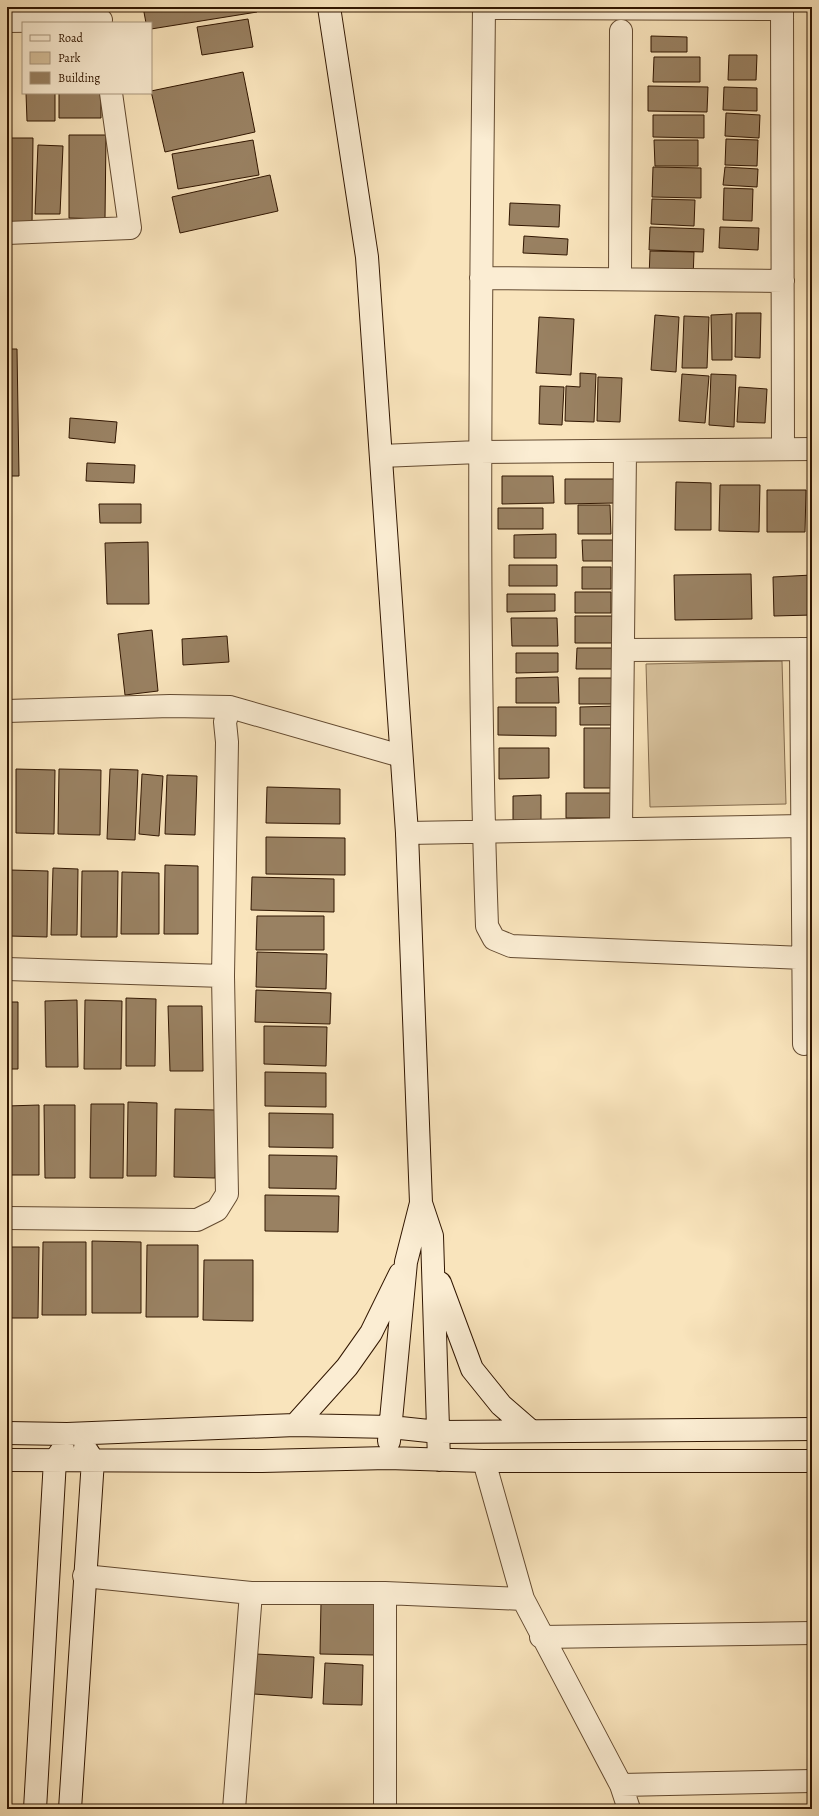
<svg xmlns="http://www.w3.org/2000/svg" width="819" height="1816" viewBox="0 0 819 1816" font-family="Alegreya,serif">
<style>
.green{fill:#d7c19c;stroke:#846c4e}
.building{fill:#998162;stroke:#311601}
.lines{fill:none;stroke-linecap:round;stroke-linejoin:round}
.street-casing{stroke:#634a30;stroke-width:24}
.secondary-casing{stroke:#311601;stroke-width:24}
.street{stroke:#fbedd3;stroke-width:22}
.secondary{stroke:#fbedd3;stroke-width:22}
</style>
<rect width="100%" height="100%" fill="#f9e4bc"/>
<filter id="stains"><feTurbulence type="fractalNoise" baseFrequency=".005" numOctaves="4"/><feColorMatrix values="0 0 0 0 .2 0 0 0 0 .09 0 0 0 0 .02 0 0 0 .5 -.17"/></filter>
<radialGradient id="worn" r=".72"><stop offset=".6" stop-color="#630" stop-opacity="0"/><stop offset="1" stop-color="#630" stop-opacity=".3"/></radialGradient>
<path class="green" d="M782 661 786 804 650 807 646 664Z"/>
<path class="building" d="M143 7H256L257 12 151 29V23H146Z
M248 19 253 47 202 55 197 27Z
M651 36 687 37V52H651Z
M729 55H757L756 80H728Z
M654 57H700V82H653Z
M243 72 255 132 165 152 151 91Z
M648 86 708 87 707 112 648 111Z
M724 87 757 88V111L723 110Z
M26 93H55V121H27Z
M59 93H101V118H59Z
M726 113 760 115 759 138 725 136Z
M653 115H704V138L653 137Z
M69 135H106L105 219 69 218Z
M7 138H33L32 225H7Z
M726 139 758 140 757 166 725 165Z
M253 140 259 175 178 189 172 154Z
M654 140H698V166H655Z
M38 145 63 146 60 214H35Z
M653 167 701 168V198L652 197Z
M725 167 758 169 757 187 723 185Z
M270 175 278 211 180 233 172 197Z
M724 188 753 189 752 221 723 220Z
M652 199 695 200 694 226 651 224Z
M510 203 560 205 559 227 509 225Z
M650 227 704 229 703 252 649 250Z
M720 227 759 228 758 250 719 248Z
M524 236 568 239 567 255 523 253Z
M650 251 694 252 693 279 649 278Z
M736 313H761L760 358 735 357Z
M732 314V360H712L711 315Z
M655 315 679 317 676 372 651 370Z
M684 316 709 317 707 368H682Z
M539 317 574 319 571 375 536 373Z
M7 349H17L19 476H7Z
M580 373 596 374 594 422 565 421 566 386 580 387Z
M682 374 709 376 705 423 679 421Z
M711 374 736 375 734 427 709 425Z
M598 377 622 378 620 422 597 421Z
M540 386 564 387 562 425 539 424Z
M739 387 767 389 765 423 737 422Z
M70 418 117 422 115 443 69 438Z
M87 463 135 465 134 483 86 481Z
M502 476H553L554 503 502 504Z
M565 479H615V503L565 504Z
M676 482 711 483V530H675Z
M720 485H760L759 532 719 531Z
M767 490H806L805 532H767Z
M99 504H141V523H100Z
M578 505H610L611 534H578Z
M498 508H543V529H498Z
M556 534V558H514V535Z
M582 540H613V561H583Z
M148 542 149 604H107L105 543Z
M509 565H557V586H509Z
M582 567H611V589H582Z
M751 574 752 619 675 620 674 575Z
M812 575V615L774 616 773 577Z
M575 592H611V613H575Z
M507 594H555V611L507 612Z
M575 616H615V643H575Z
M511 618H557L558 646H512Z
M152 630 158 691 125 695 118 634Z
M227 636 229 662 183 665 182 639Z
M577 648H614V669H576Z
M516 653H558V672L516 673Z
M558 677 559 703H516V678Z
M579 678H616V704H579Z
M616 706V725H580V707Z
M498 707H556V736L498 735Z
M584 728H615V788H584Z
M499 748H549V778L499 779Z
M16 769 55 770 54 834 16 833Z
M59 769 101 770 100 835 58 834Z
M110 769 138 770 135 840 107 839Z
M142 774 163 776 159 836 139 834Z
M167 775 197 776 195 835 165 834Z
M267 787 340 789V824L266 823Z
M566 793H615L614 818H566Z
M541 795V820H513V796Z
M266 837 345 838V875L266 874Z
M165 865 198 866V934H164Z
M53 868 78 869 77 935H51Z
M10 870 48 871 47 937 9 936Z
M82 871H118L117 937H81Z
M122 872 159 873V934H121Z
M252 877 334 879V912L251 910Z
M257 916H324V950H256Z
M257 952 327 954 326 989 256 987Z
M256 990 331 993 330 1024 255 1022Z
M126 998 156 999 155 1066H126Z
M77 1000 78 1067H46L45 1001Z
M85 1000 122 1001 121 1069H84Z
M7 1002H18V1069H7Z
M168 1006H202L203 1071H170Z
M264 1026 327 1027 326 1066 264 1064Z
M265 1072 326 1073V1107L265 1106Z
M128 1102 157 1103 156 1176H127Z
M91 1104H124L123 1178H90Z
M39 1105V1175H8L7 1106Z
M44 1105H75V1178H45Z
M175 1109 216 1110 215 1178 174 1177Z
M269 1113 333 1114V1148L269 1147Z
M269 1155 337 1156 336 1189 269 1188Z
M265 1195 339 1196 338 1232 265 1231Z
M92 1241 141 1242V1313H92Z
M43 1242H86V1315H42Z
M147 1245H198V1317H146Z
M7 1247H39L38 1318H7Z
M204 1260H253V1321L203 1320Z
M321 1602 376 1603 375 1655 320 1654Z
M256 1654 314 1657 312 1698 254 1694Z
M325 1663 363 1665 362 1705 323 1704Z"/>
<g class="lines">
<g class="street-casing">
<path id="street" d="M484 7C481 313 476 620 487 926L494 939 511 946 803 958
M782 7 783 449
M484 8 782 9
M7 21 101 20
M7 233 130 228 111 93
M481 278 783 281
M620 279 621 31
M381 456 479 452 812 449
M801 649 804 1044
M623 650 812 649
M230 707 401 756
M7 711 170 706 230 707 225 722 227 742 223 976 227 1194 217 1210 197 1220 7 1218
M621 829 625 451
M407 833 802 826
M7 969 223 976
M484 1461 523 1599 621 1785 629 1809
M84 1576 251 1593H385L523 1599
M385 1593V1809
M541 1637 812 1633
M621 1785 812 1781
M234 1809 251 1593"/>
</g>
<g class="secondary-casing">
<path id="secondary" d="M329 7 367 257 407 833 421 1203 432 1236 439 1460
M440 1283 472 1369 501 1405 531 1431
M295 1425 347 1367 371 1333 400 1274
M7 1433 67 1434 295 1425 391 1427 438 1432 812 1429
M389 1441 406 1262 421 1203
M7 1460 262 1461 388 1458 484 1461H812
M35 1809 55 1460 63 1449
M70 1809 93 1460 85 1448"/>
</g>
<use href="#street" class="street"/>
<use href="#secondary" class="secondary"/>
</g>
<rect width="819" height="1816" fill="none" stroke="#f9e4bc" stroke-width="24"/>
<rect x="8" y="8" width="803" height="1800" fill="none" stroke="#311601" stroke-width="2"/>
<rect x="12" y="12" width="795" height="1792" fill="none" stroke="#311601"/>
<rect x="22" y="22" width="130" height="72" fill="#fbedd3" stroke="#aa977f"/>
<rect x="30" y="35" width="20" height="6" fill="#fbedd3" stroke="#aa977f"/>
<text x="58" y="42" font-size="12" fill="#311601">Road</text>
<rect x="30" y="52" width="20" height="12" fill="#d7c19c" stroke="#aa977f"/>
<text x="58" y="62" font-size="12" fill="#311601">Park</text>
<rect x="30" y="72" width="20" height="12" fill="#998162" stroke="#aa977f"/>
<text x="58" y="82" font-size="12" fill="#311601">Building</text>
<rect width="100%" height="100%" filter="url(#stains)"/>
<rect width="100%" height="100%" fill="url(#worn)"/>
</svg>
